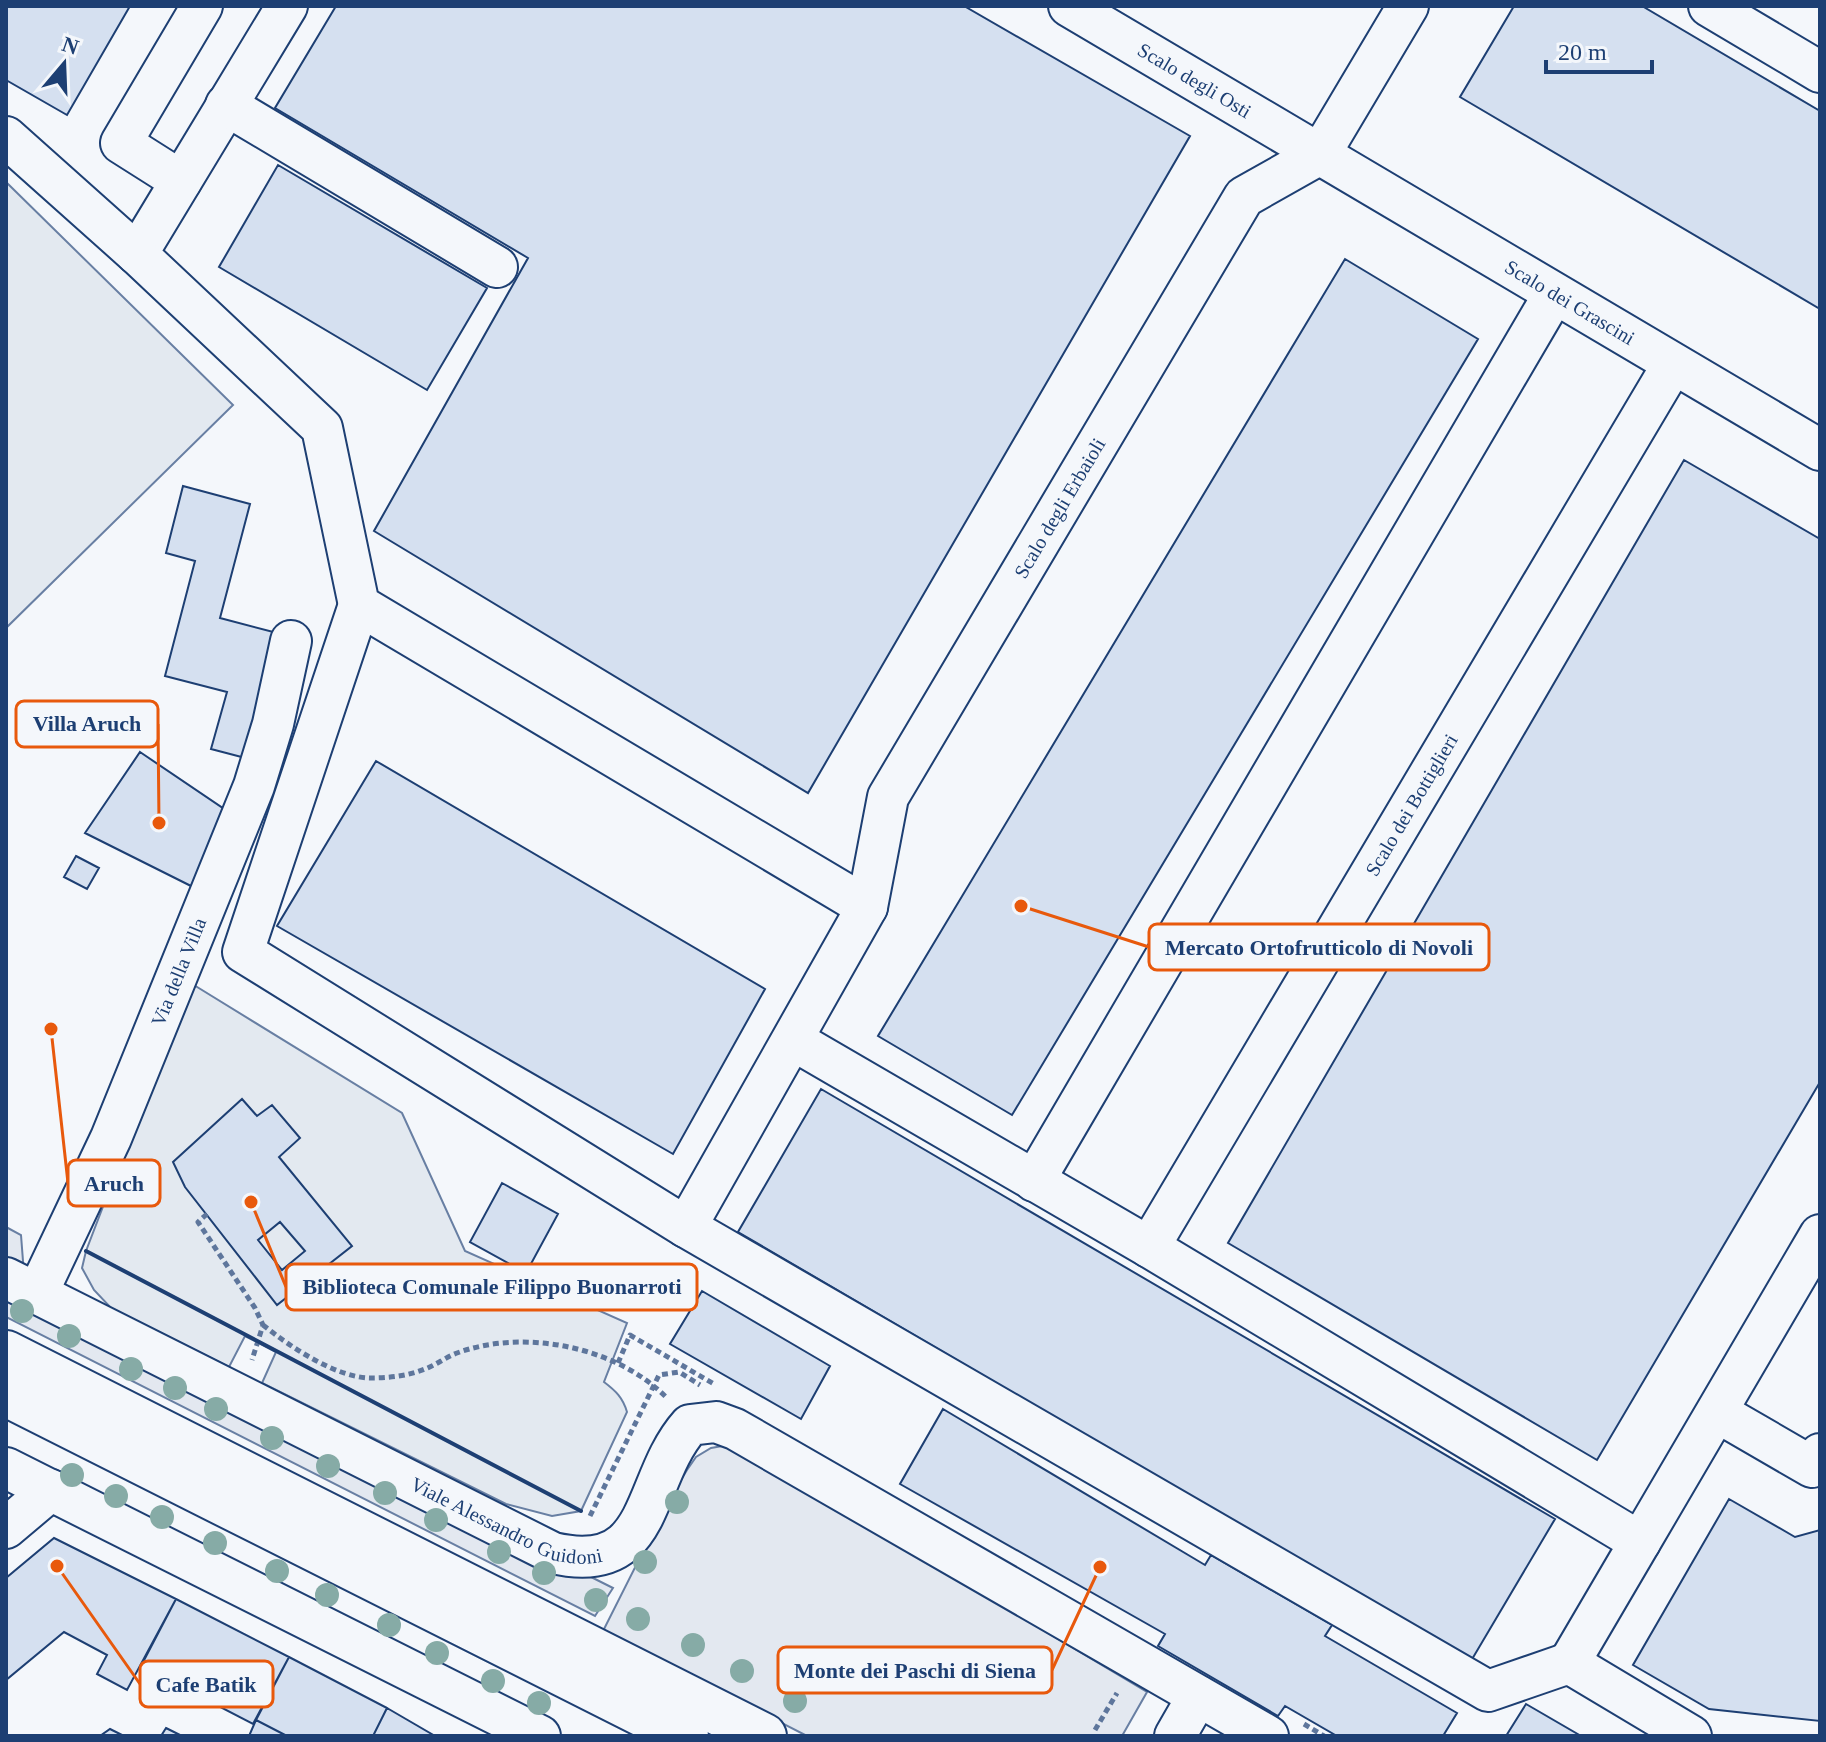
<svg xmlns="http://www.w3.org/2000/svg" width="1826" height="1742" viewBox="0 0 1826 1742" font-family="Georgia,serif">
<style>
.green{fill:#e3e9f0;stroke:#687fa3;stroke-width:2}
.parking{fill:#e3e8f0;stroke:#687fa3;stroke-width:2}
.building{fill:#d5e0f0;stroke:#1d3f73;stroke-width:2;fill-rule:evenodd}
.lines{fill:none;stroke-linecap:round;stroke-linejoin:round}
.minor-casing{stroke:#1d3f73;stroke-width:44}
.major-casing{stroke:#1d3f73;stroke-width:48}
.path{stroke:#5e769c;stroke-width:5;stroke-dasharray:6 4;stroke-linecap:butt}
.minor{stroke:#f4f7fb;stroke-width:40}
.major{stroke:#f4f7fb;stroke-width:44}
.wall{stroke:#1d3f73;stroke-width:4}
.tree{fill:#86aba6}
.labels{text-anchor:middle;stroke-width:6;stroke-linejoin:round;paint-order:stroke}
.street-label{font-size:20px;fill:#1d3f73;stroke:#f4f7fb}
.leader{fill:none;stroke:#e8590c;stroke-width:3}
.callout-dot{fill:#e8590c;stroke:#f4f7fb;stroke-width:3}
.callout{fill:#f4f7fb;stroke:#e8590c;stroke-width:3}
.callout-label{font-size:22px;text-anchor:middle;font-weight:bold;fill:#1d3f73}
</style>
<rect width="100%" height="100%" fill="#f4f7fb"/>
<path class="green" d="M6 182 233 405 6 628Z
M189 982 402 1113 465 1251 627 1323 604 1382C616 1391 623 1398 627 1412L581 1511 552 1516 506 1504 262 1383 276 1352 245 1336 229 1367 111 1308 94 1290 82 1268 86 1251Z"/>
<path class="parking" d="M6 1227 21 1235 24 1274 6 1265Z
M6 1284 613 1588 595 1616 6 1317Z
M728 1445 743 1451 1147 1692 1122 1736H807L603 1631 671 1496 687 1470 696 1457 711 1448Z"/>
<path class="building" d="M6 6H130L67 115 6 80Z
M336 6H964L1190 136 808 793 374 531 528 258 275 108Z
M1514 6H1642L1820 111V309L1460 97Z
M278 165 487 288 427 390 219 267Z
M1345 259 1478 339 1012 1115 878 1036Z
M1684 460 1820 539V1082L1597 1460 1228 1243Z
M183 486 250 504 220 618 281 634 253 760 211 749 227 692 165 676 195 561 166 553Z
M140 752 230 813 199 890 85 833Z
M376 761 765 989 673 1154 277 926Z
M76 856 99 868 87 889 64 877Z
M821 1089 1555 1519 1471 1661 738 1232Z
M242 1099 257 1116 272 1105 300 1138 279 1157 352 1246 277 1305 185 1187 173 1162ZM280 1222 305 1251 282 1270 258 1240Z
M502 1183 558 1214 526 1273 470 1242Z
M702 1291 830 1366 801 1419 670 1344Z
M943 1409 1205 1565 1211 1555 1332 1625 1325 1636 1457 1713 1443 1736H1337L1285 1706 1278 1716 1158 1646 1165 1634 900 1484Z
M1729 1499 1795 1537 1820 1530V1721L1709 1709 1633 1665Z
M54 1538 176 1599 127 1690 97 1674 107 1655 64 1632 6 1680V1578Z
M176 1599 289 1657 253 1724 141 1666Z
M289 1657 387 1708 373 1736H287L256 1720Z
M1526 1704 1581 1736H1506Z
M387 1708 435 1736H373Z
M256 1720 287 1736H249Z
M166 1728 182 1736H161Z
M110 1729 124 1736H100Z"/>
<g class="lines">
<g class="minor-casing">
<g id="minor">
<path d="M287 6 137 254 322 428 359 605 867 907 686 1227 1488 1691 1569 1663 1691 1736"/>
<path id="s1" d="M1069 6 1820 450"/>
<path d="M1709 6 1820 72"/>
<path d="M226 105 497 267"/>
<path d="M6 137 137 254"/>
<path d="M181 181 121 143 202 6"/>
<path d="M359 605 243 952 686 1227"/>
<path id="s2" d="M867 907 888 797 1244 197 1320 154 1408 6"/>
<path d="M793 1040 1149 1247 1640 1542 1569 1663"/>
<path d="M1034 1181 1554 294"/>
<path id="s3" d="M1149 1247 1673 364"/>
<path id="s4" d="M6 1278 553 1553C657 1577 640 1481 690 1425L716 1422 735 1429 1268 1736"/>
<path id="s5" d="M37 1294 111 1138 254 786 273 724 291 641"/>
<path d="M1717 1412 1812 1467 1820 1454"/>
<path d="M6 1468 540 1736"/>
<path d="M6 1528 51 1490"/>
<path d="M1640 1542 1820 1235"/>
<path d="M1175 1736 1198 1696"/>
</g>
</g>
<g class="major-casing">
<path id="major" d="M6 1353 764 1736
M6 1394 686 1736"/>
</g>
<path class="path" d="M207 1214 198 1222 255 1308 263 1325 252 1360
M263 1325C289 1346 336 1378 371 1378 388 1378 408 1376 425 1369 436 1365 446 1357 457 1353 525 1328 617 1347 667 1398
M618 1363 630 1335 714 1384
M590 1516 659 1375 679 1372 700 1385
M1304 1724 1324 1736
M1095 1730 1117 1693"/>
<use href="#minor" class="minor"/>
<use href="#major" class="major"/>
<path class="wall" d="M86 1251 581 1511"/>
</g>
<g class="tree">
<circle cx="22" cy="1311" r="12"/>
<circle cx="69" cy="1336" r="12"/>
<circle cx="131" cy="1369" r="12"/>
<circle cx="175" cy="1388" r="12"/>
<circle cx="216" cy="1409" r="12"/>
<circle cx="272" cy="1438" r="12"/>
<circle cx="328" cy="1466" r="12"/>
<circle cx="72" cy="1475" r="12"/>
<circle cx="385" cy="1493" r="12"/>
<circle cx="116" cy="1496" r="12"/>
<circle cx="677" cy="1502" r="12"/>
<circle cx="162" cy="1517" r="12"/>
<circle cx="436" cy="1520" r="12"/>
<circle cx="215" cy="1543" r="12"/>
<circle cx="499" cy="1552" r="12"/>
<circle cx="645" cy="1562" r="12"/>
<circle cx="277" cy="1571" r="12"/>
<circle cx="544" cy="1573" r="12"/>
<circle cx="327" cy="1595" r="12"/>
<circle cx="596" cy="1600" r="12"/>
<circle cx="638" cy="1619" r="12"/>
<circle cx="389" cy="1625" r="12"/>
<circle cx="693" cy="1645" r="12"/>
<circle cx="437" cy="1653" r="12"/>
<circle cx="742" cy="1671" r="12"/>
<circle cx="493" cy="1681" r="12"/>
<circle cx="795" cy="1701" r="12"/>
<circle cx="539" cy="1703" r="12"/>
</g>
<g class="labels">
<g class="street-label">
<text dy="7" stroke="none"><textPath href="#s1" startOffset="146">Scalo degli Osti</textPath></text>
<text dy="7" stroke="none"><textPath href="#s1" startOffset="582">Scalo dei Grascini</textPath></text>
<text dy="7" stroke="none"><textPath href="#s2" startOffset="448">Scalo degli Erbaioli</textPath></text>
<text dy="7" stroke="none"><textPath href="#s3" startOffset="514">Scalo dei Bottiglieri</textPath></text>
<text dy="7" stroke="none"><textPath href="#s5" startOffset="352">Via della Villa</textPath></text>
<text dy="7" stroke="none"><textPath href="#s4" startOffset="558">Viale Alessandro Guidoni</textPath></text>
</g>
</g>
<path class="leader" d="M159 823L158 724M1021 906L1149 947M51 1029L68 1183M251 1202L286 1287M1100 1567L1052 1670M57 1566L140 1684"/>
<g class="callout-dot">
<circle cx="159" cy="823" r="8"/>
<circle cx="1021" cy="906" r="8"/>
<circle cx="51" cy="1029" r="8"/>
<circle cx="251" cy="1202" r="8"/>
<circle cx="1100" cy="1567" r="8"/>
<circle cx="57" cy="1566" r="8"/>
</g>
<g class="callout">
<rect x="16" y="701" width="142" height="46" rx="8"/>
<rect x="1149" y="924" width="340" height="46" rx="8"/>
<rect x="68" y="1160" width="92" height="46" rx="8"/>
<rect x="286" y="1264" width="411" height="46" rx="8"/>
<rect x="778" y="1647" width="274" height="46" rx="8"/>
<rect x="140" y="1661" width="133" height="46" rx="8"/>
</g>
<g class="callout-label">
<text x="87" y="731">Villa Aruch</text>
<text x="1319" y="955">Mercato Ortofrutticolo di Novoli</text>
<text x="114" y="1191">Aruch</text>
<text x="492" y="1294">Biblioteca Comunale Filippo Buonarroti</text>
<text x="915" y="1678">Monte dei Paschi di Siena</text>
<text x="206" y="1692">Cafe Batik</text>
</g>
<rect width="1826" height="1742" fill="none" stroke="#1d3f73" stroke-width="16"/>
<g transform="translate(64 64) rotate(19)" stroke="#f4f7fb" stroke-width="6" paint-order="stroke">
<path d="M0-6L14 30L0 20L-14 30Z" fill="#1d3f73"/>
<text y="-12" font-size="22" font-weight="bold" text-anchor="middle" fill="#1d3f73">N</text>
</g>
<path d="M1546 60v12h106v-12" fill="none" stroke="#1d3f73" stroke-width="4"/>
<text x="1558" y="60" font-size="24" fill="#1d3f73" stroke="#f4f7fb" stroke-width="6" paint-order="stroke">20 m</text>
</svg>
